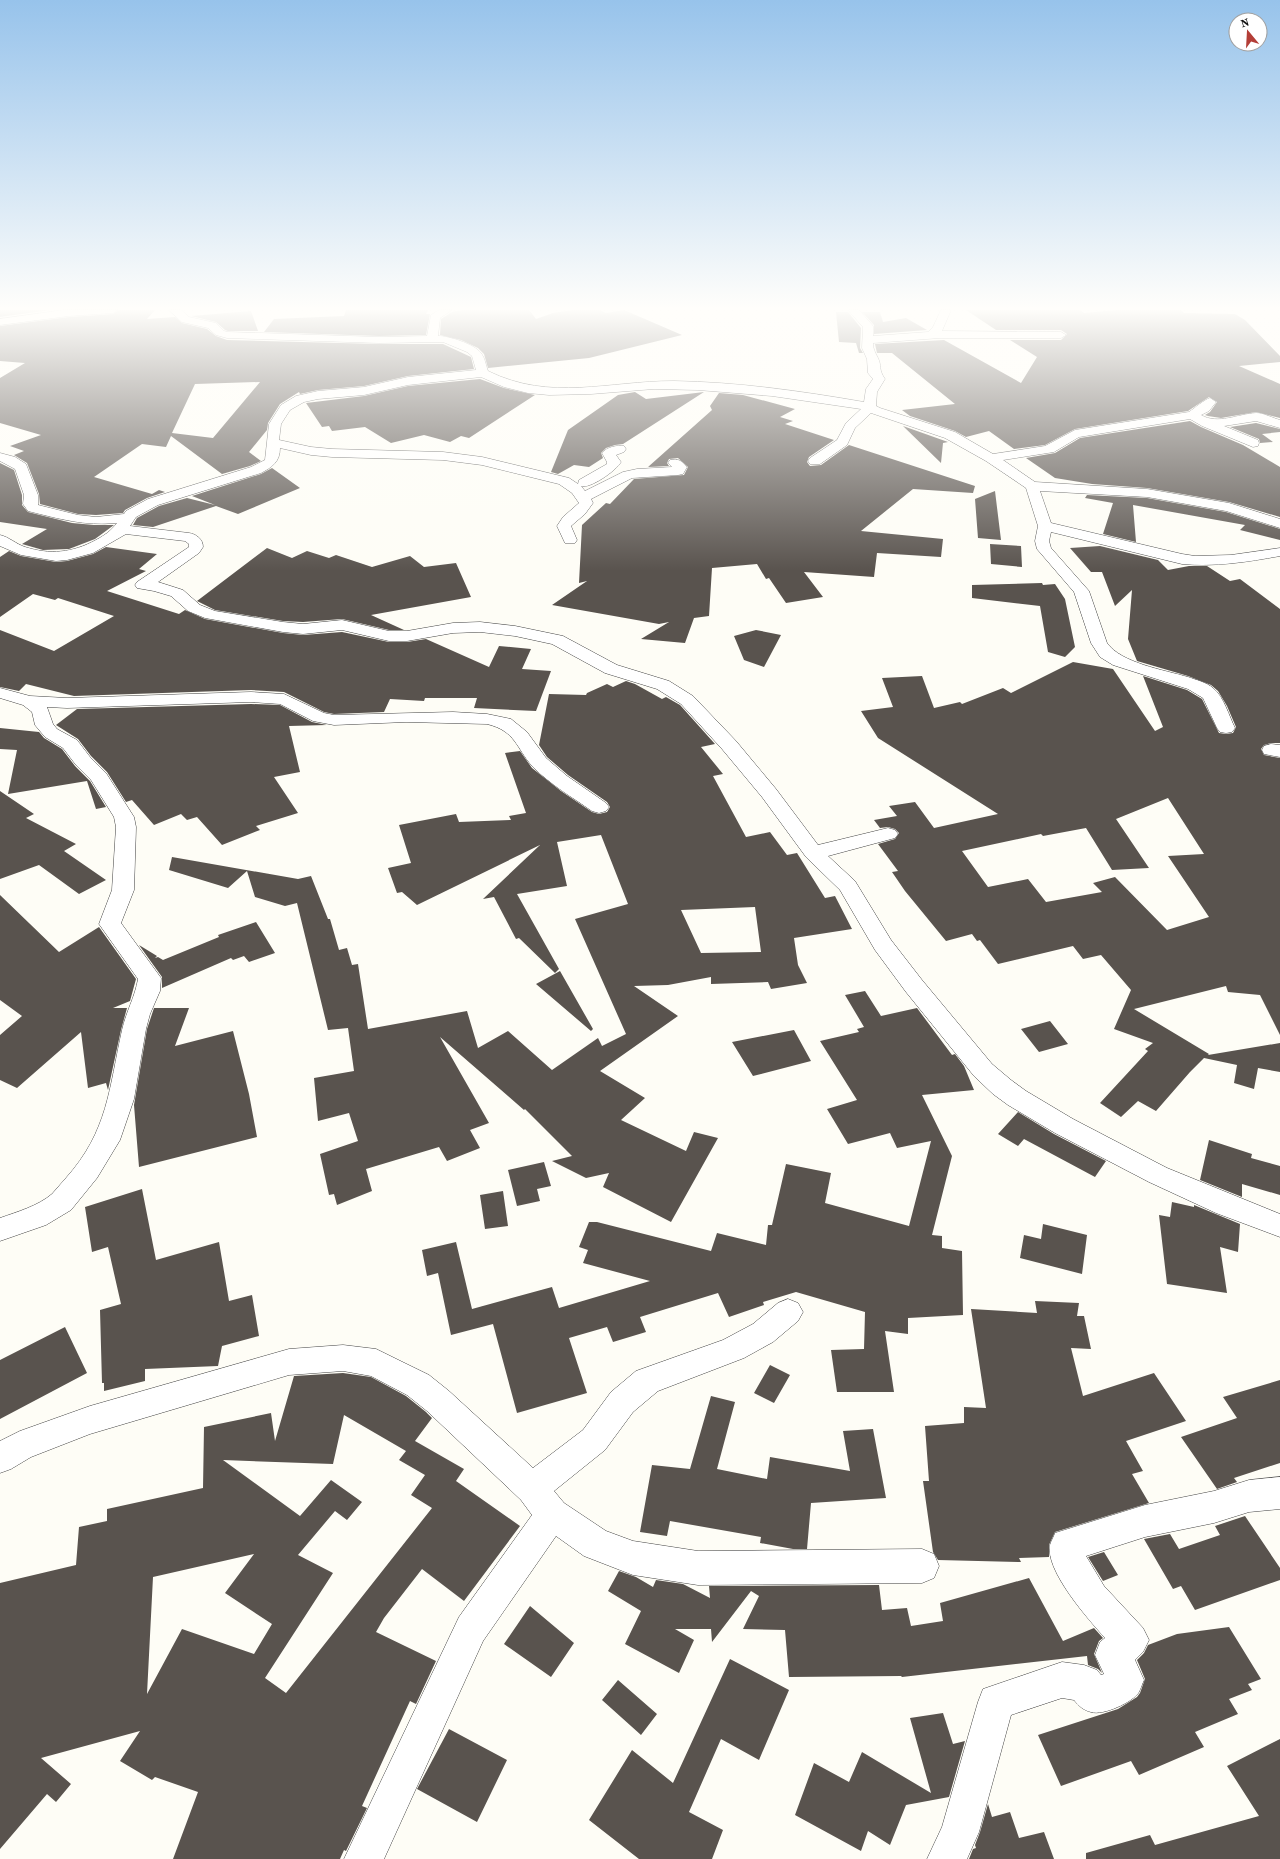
<svg xmlns="http://www.w3.org/2000/svg" width="1280" height="1859" viewBox="0 0 1280 1859" font-family="'Source Serif 4',serif">
<style>
.building{fill:#59534e;fill-rule:evenodd}
.lines{fill:none;stroke-linecap:round;stroke-linejoin:round}
.minor-casing{stroke:#444;stroke-width:1}
.minor{fill:#fff;fill-rule:evenodd}
</style>
<rect width="100%" height="100%" fill="#fefdf6"/>
<path class="building" d="M0 310H50L0 317Z
M119 310H155L147 319 175 317 182 323 207 329 216 336 227 340 379 344H443L471 357 474 369 408 376 364 386 318 390 300 394 299 392 280 404 268 423 267 430 249 452 261 461 250 466 222 474 171 436 166 447 142 444 94 477 152 494 159 490 165 492 147 498 125 510 123 513 96 515 78 514 40 504 39 494 27 463 14 455 24 451 10 446 41 435 0 423V378L25 363 0 361V326L69 317 113 314ZM260 382 213 438 172 433 195 384Z
M346 310H428L426 314H430L426 335 379 336 264 332 274 319 344 316Z
M463 310H529L536 319 553 313 573 310H600L606 313 624 310 682 335 589 358 488 368 484 354 478 348 461 340 440 335 441 319 452 312Z
M966 310H1080L1084 313 1117 310H1181L1184 313 1235 314 1245 320 1280 356V362L1239 366 1280 384V418L1256 412 1221 418 1208 416 1205 415 1210 412 1217 402 1209 397 1188 411 1075 429 1045 445 1014 449 989 431 966 437 955 431 910 416 902 410 955 404 892 353H877L875 344 944 340 1021 383 1037 357 1010 340H1061L1067 334 1061 330H996Z
M251 311 258 331H228L225 330 216 322 191 316Z
M836 312H848L861 328 860 348 863 353H859L856 343 839 342Z
M862 312H880L883 322 906 318 927 330 874 334V325Z
M480 379 504 388 535 395 469 438 461 436 450 442 424 435 391 443 365 427 332 431 329 426 322 427 306 403 364 396 408 386Z
M635 392 646 399 704 392 623 444 615 445 606 448 601 453 603 458 589 467 574 465 558 474 551 472 568 430 618 395Z
M719 393 743 395 795 409 780 417 793 421 785 424 834 440 809 457 807 462 810 466 821 465 849 445 975 486 973 493 913 489 861 531 943 539 941 557 877 553 874 577 804 572 823 597 786 603 769 578 766 579 757 564 712 568 709 616 694 618 685 643 641 639 669 622 659 624 552 605 587 581 579 583 582 525 606 503 610 504 634 479 684 475 688 467 678 458 669 459 667 463 669 466 648 467 712 410 710 406Z
M1190 421 1201 427 1243 445 1280 467V517L1229 502 1147 488 1092 484 1055 478 1026 458 1055 453 1080 438Z
M1256 423 1280 429V432L1262 434 1273 442 1260 443 1259 439 1230 427Z
M903 426 948 442 943 443 941 463Z
M0 463 14 470 22 495V505L28 512 72 523 94 525H114L95 539 69 549 43 550 22 544 47 529 0 522Z
M272 468 300 488 238 514 216 506 153 527 133 525 137 518 159 506 187 498 215 505 192 496 261 474Z
M995 491 1001 540 978 538 975 499Z
M1087 495 1147 498 1226 512 1280 529V540L1240 530 1245 525 1133 505 1136 542 1103 534 1113 503 1085 498Z
M990 544 1021 546 1022 567 991 564Z
M1100 546 1158 560 1168 570 1189 566H1207L1230 581 1240 579 1280 609V743H1271L1264 745 1261 749 1264 755 1280 758V1035L1260 995 1228 992 1226 986 1134 1009 1209 1054 1208 1055 1280 1043V1072L1258 1068 1254 1089 1234 1083 1237 1065 1204 1058 1190 1072 1156 1111 1138 1101 1121 1117 1100 1103 1148 1051 1145 1049 1153 1043 1114 1029 1131 990 1101 955 1083 959 1073 946 998 964 980 940 977 941 972 934 946 941 905 891 892 872 898 871 878 844 895 839 899 833 895 829 888 827 880 828 874 820 897 816 889 806 915 802 934 828 998 814 878 738 861 711 893 707 882 678 922 676 934 708 960 702 962 704 1003 688 1011 693 1073 662 1113 669 1155 731 1163 727 1143 676 1187 690 1202 699 1219 733 1226 734 1233 733 1236 727 1227 706 1218 691 1211 685 1188 676 1137 661 1128 639 1132 590 1115 606 1102 572H1091L1070 548ZM1168 798 1204 854 1168 856 1209 917 1167 930 1115 877 1093 883 1102 892 1046 902 1028 879 988 887 962 851 1041 834 1043 836 1086 828 1112 870 1149 868 1116 819Z
M106 547 157 554 139 569 146 571 107 591 179 614 185 610 205 619 283 633 303 635 342 632 389 642H407L426 639 489 667 499 646 531 649 522 669 551 671 536 711 474 708 477 698H425L424 701 390 699 384 712 334 714 324 712 284 692 251 690 74 696 26 684 19 691 0 687V630L54 651 114 616 58 598 55 600 33 594 0 617V557L9 551 21 556 56 562 67 561 93 554Z
M267 548 292 558 307 551 329 558 336 555 372 567 410 556 424 567 456 563 471 597 371 615 404 630H389L342 619 303 622 283 621 215 610 197 601Z
M1042 583 1043 585 1055 584 1065 599 1075 647 1065 657 1048 652 1040 606 972 598V585Z
M756 630 781 635 764 667 744 660 734 636Z
M626 681 635 684 662 699 666 697 680 705 715 744 701 747 723 774 713 776 746 837 770 832 787 855 797 853 825 898 835 896 852 929 794 938 798 965 807 983 771 989 768 982 711 984V977L668 985 634 986 678 1016 600 1071 645 1098 621 1120 686 1151 694 1132 718 1138 671 1222 603 1187 609 1173 586 1178 552 1161 572 1156 525 1109 524 1110 440 1037 489 1123 470 1130 480 1148 447 1161 439 1147 366 1169 372 1191 337 1205 334 1194 329 1195 320 1154 358 1141 349 1113 318 1121 314 1078 354 1071 348 1028 328 1030 297 903 285 906 255 897 247 871 228 888 169 870 172 857 298 879 311 876 328 919H330L339 950 347 948 352 965 358 964 368 1029 467 1011 478 1048 508 1031 552 1070 598 1038 602 1046 626 1034 575 919 628 904 601 835 557 842 567 886 517 894 559 969 555 973 519 938 516 939 494 897 483 899 540 845 417 905 402 892 397 893 388 868 411 863 399 825 456 814 459 822 511 820 509 816 526 813 505 753 520 751 532 768 561 791 592 812 599 814 607 812 610 807 607 802 568 775 547 757 539 745 549 694 586 695 587 693 607 684 613 687ZM755 907 761 952 701 953 681 910Z
M251 704 280 705 312 722 327 725 289 726 300 772 274 777 298 813 256 826 260 830 222 845 197 817 187 820 181 814 154 825 132 800 126 802 107 772 91 756 78 739 56 725 77 709Z
M0 728 39 732 44 738 62 749 75 766 90 781 106 807 96 809 87 781 8 794 17 750 0 749Z
M0 791 34 814 26 818 76 844 64 851 106 880 79 894 39 865 0 879Z
M0 895 59 952 99 927 136 979 130 1001 113 1008H127L121 1030 108 1090 106 1083 88 1088 81 1032 17 1088 0 1080V1035L22 1016 0 1000Z
M256 922 275 953 249 962 244 956 233 960 231 958 162 988V977L139 945 157 956 155 958 158 957 163 960 219 937 218 935Z
M560 971 593 1029 591 1031 536 984Z
M865 991 881 1016 917 1008 952 1055 955 1054 964 1066 974 1090 922 1095 952 1156 932 1235 942 1236V1248L962 1251 963 1315 908 1318V1334L885 1331 894 1392H837L831 1350 864 1349 865 1312 796 1292 763 1302 764 1305 729 1317 718 1293 640 1317 646 1332 613 1342 607 1327 569 1338 587 1393 517 1413 493 1324 451 1335 438 1273 427 1276 422 1250 456 1242 472 1309 552 1287 559 1308 650 1281 583 1263 588 1250 579 1247 589 1222H597L711 1251 717 1233 766 1245 768 1225H772L786 1164 831 1173 825 1203 909 1226 931 1141 897 1148 890 1133 848 1144 827 1109 857 1100 820 1041 859 1032 857 1029 864 1027 845 995Z
M154 1008H189L175 1046 233 1031 249 1094 257 1137 139 1167 134 1105 147 1029Z
M1050 1021 1068 1044 1039 1052 1021 1029Z
M794 1030 811 1061 753 1076 732 1042Z
M1018 1112 1054 1134 1106 1161 1095 1177 1024 1139 1018 1146 998 1134Z
M1209 1140 1252 1154 1251 1158 1280 1166V1195L1242 1184V1197L1200 1180Z
M544 1162 551 1186 537 1189 540 1201 517 1206 508 1170Z
M142 1189 156 1260 219 1242 229 1301 252 1295 259 1336 222 1346 218 1366 145 1369V1381L104 1391V1383H102L100 1310 121 1304 108 1247 92 1252 85 1207Z
M503 1191 508 1226 485 1229 480 1195Z
M1172 1202 1194 1207V1205L1240 1224 1238 1252 1220 1247 1227 1293 1167 1284 1159 1215 1170 1217Z
M1043 1224 1087 1235 1082 1274 1020 1258 1024 1235 1041 1239Z
M1035 1301 1079 1303 1077 1316H1084L1091 1349 1071 1348 1083 1396 1154 1373 1186 1421 1126 1441 1143 1471 1132 1474 1149 1503 1055 1532 1049 1545V1557L1019 1558 1021 1562 938 1560 933 1552 923 1481H929L925 1426 964 1423V1407L986 1408 971 1309 1037 1313Z
M65 1327 87 1373 0 1419V1360Z
M770 1365 790 1375 774 1403 754 1393Z
M343 1373 371 1377 406 1396 426 1412 432 1418 415 1441 464 1469 456 1481 520 1526 464 1601 422 1569 384 1618 376 1632 436 1661 416 1704 410 1701 362 1806 367 1808 346 1851 344 1850 340 1859H173L198 1792 155 1777 152 1780 120 1761 140 1731 41 1758 71 1784 56 1802 47 1794 0 1849V1583L76 1565 79 1527 107 1521V1509L203 1488 204 1427 271 1413 275 1441 294 1376ZM344 1415 406 1451 399 1460 425 1475 411 1495 432 1508 286 1693 265 1678 333 1573 298 1555 335 1511 347 1520 362 1502 331 1480 300 1516 223 1460 333 1464ZM254 1554 225 1593 272 1624 254 1654 182 1629 147 1694 153 1577Z
M1280 1380V1463L1234 1478 1237 1482 1217 1489 1181 1437 1237 1418 1223 1397Z
M711 1396 735 1402 717 1469 767 1479 770 1457 850 1471 843 1431 873 1429 886 1498 811 1503 807 1549H793L760 1543 761 1537 670 1521 667 1536 640 1532 652 1465 690 1469Z
M1245 1516 1280 1568V1580L1195 1610 1181 1586 1173 1589 1144 1539 1170 1534 1179 1549 1220 1535 1215 1526Z
M1104 1552 1118 1575 1103 1581 1088 1557Z
M619 1571 636 1577 653 1587 656 1580 683 1584 710 1598 709 1586 879 1585 882 1610 907 1608 911 1626 943 1621 940 1603 1029 1578 1063 1641 1094 1628 1103 1638 1099 1641 1094 1654 1102 1673 1098 1669 1088 1665 1087 1656 902 1677 901 1676 789 1677 785 1630 743 1629 759 1596 751 1591 712 1642 711 1629H675L694 1640 679 1673 625 1644 641 1611 608 1591Z
M530 1606 574 1643 551 1677 504 1644Z
M1229 1627 1261 1679 1248 1684 1252 1690 1229 1699 1238 1714 1195 1732 1204 1747 1139 1775 1131 1761 1061 1786 1038 1735 1118 1709 1137 1697 1140 1693 1145 1679 1137 1660 1144 1653 1148 1645 1177 1634Z
M730 1659 789 1690 759 1760 721 1739 689 1812 723 1830 712 1859H639L589 1820 632 1750 673 1783Z
M618 1680 657 1714 641 1735 602 1700Z
M943 1713 953 1744 965 1741 949 1797 906 1805 890 1845 868 1831 861 1851 795 1815 814 1763 849 1782 862 1752 931 1793 910 1718Z
M449 1729 507 1760 477 1822 417 1789Z
M1280 1739V1859H1086V1853L1150 1835 1155 1845 1259 1816 1227 1766Z
M988 1804 992 1817 1010 1812 1019 1838 1044 1832 1054 1859H969L973 1849 976 1848 975 1845 980 1832Z"/>
<g class="lines">
<g class="minor-casing">
<path id="minor" d="M64 310H118L113 313 69 316 0 325V319Z
M169 310H181L189 317 216 323 224 331 228 332 379 337 427 336 431 315 439 310H452L440 318 438 336C449 336 474 344 481 353 485 358 486 366 488 371 551 402 608 381 674 381 737 382 801 391 864 402L866 389 873 379 868 373 867 359 862 348 863 327 848 310H859L873 326V336L928 332 933 327 941 310H951L942 331 1061 332 1066 335 1061 338H940L873 343C873 349 875 352 878 358 882 366 878 369 885 379L877 392 876 406 880 408 955 432 993 454 1045 446 1075 430 1189 412C1195 408 1204 400 1210 398L1216 402 1209 411 1201 415C1218 425 1238 414 1256 413 1263 413 1273 418 1280 420V428L1256 421 1224 426 1258 440 1259 443 1258 446 1253 447 1202 426 1190 419 1079 437 1054 452 1003 460 1035 482 1147 489 1229 503 1280 519V528L1226 511 1147 497 1040 491 1051 523 1182 554 1195 556 1231 555 1280 548V556C1247 562 1215 567 1182 564L1051 532 1049 541 1051 548 1089 591 1107 643C1121 663 1164 670 1188 677 1196 680 1206 682 1213 688 1224 697 1229 716 1235 728L1232 732 1226 733 1220 732 1217 728 1203 698 1188 689 1113 665 1100 657 1091 643 1074 592 1037 549 1035 541 1038 526 1026 488 986 461 945 438 871 413 855 428 847 445 820 464H810L808 461 810 458 837 440 846 423 861 409 772 396 698 390 654 389 591 394 549 395 528 393 504 387 481 377 408 385 364 395 318 399 304 402 290 410 281 424 279 440 311 447 332 449 443 452 482 457 569 478 578 484 579 480 607 464V462L602 453C607 447 617 445 624 446L626 449 624 452 616 455 621 462C616 471 590 489 581 486L585 491 623 472 637 469 672 467 668 463 670 460C678 458 682 461 687 467L683 474 678 475 632 478 591 499 593 503 585 514 571 526 577 540 575 543H565L557 526 563 517 579 503 572 493 559 484 482 465 443 460 332 457 311 455 280 448C280 462 272 467 261 473L158 505 136 517 130 526 189 533C196 534 203 539 203 547L199 553 158 582 183 590 200 605 215 611 283 622 303 624 342 620 389 631H407L453 623 480 622 515 626 563 636 617 665 669 681 693 696 736 741 776 789 818 845 888 828 895 830 898 834 895 838 828 856 855 881 891 940 922 980 992 1064 1011 1080 1026 1091 1073 1119 1167 1168 1280 1214V1237L1216 1213 1149 1182 1055 1133 1008 1105 993 1094 974 1076 906 992 875 950 840 890 806 857 762 797 722 749 681 704 657 689 605 673 552 644 515 636 480 632 453 633 407 641H389L342 630 303 634 283 632 205 618 188 611 171 596 154 591 137 588 135 585 137 582 189 547V544L185 541 126 534 93 553 67 560 56 561 21 555 0 546V535C9 537 16 544 25 547 50 555 72 553 96 540 105 535 111 531 117 523 84 526 60 519 28 511L23 504 24 495 15 469 0 461V453L15 457 26 464 38 495V505L78 515 96 517 124 514 126 511 148 499 251 467 265 460 269 424 281 405 296 396 318 391 364 387 408 377 476 370 472 356 467 352 443 342 379 343 227 338 216 335 208 328 182 322Z
M0 688 30 696 67 698 251 692 284 694 324 713 334 715 453 712 487 714 511 719 527 732 546 758 567 776 606 803 609 807 606 811 599 813 592 811C572 797 550 784 533 767 516 748 516 731 487 724L406 722 334 725 313 721 280 704 251 702 67 708 47 707 53 724 57 729 77 740 90 757 106 773 134 817 136 827 134 890 121 923 161 978 160 991 150 1014 146 1029 134 1099 120 1140 97 1178 71 1210 46 1225 0 1241V1218C17 1212 38 1206 52 1194 57 1189 61 1183 66 1178 108 1131 109 1089 122 1030 126 1012 135 997 138 979L99 924 112 890 116 827 114 817 91 780 76 765 63 748 45 737 35 725 32 712 23 705 0 698Z
M1271 744 1280 745V757L1264 754 1262 750 1264 746Z
M788 1299 798 1303 803 1312 798 1321 773 1342 744 1358 658 1391 633 1412 605 1450 554 1491 564 1503 606 1531 633 1541 698 1551 922 1549 934 1554 939 1566 934 1578 922 1583 698 1585 633 1575 584 1556 556 1536 483 1641 384 1859H344L459 1617 532 1515 521 1500 427 1411 407 1395 371 1376 343 1371 289 1375 90 1434 31 1457 11 1469 0 1473V1441L20 1431 90 1406 289 1349 343 1345 376 1349 429 1375 449 1391 533 1468 583 1430 611 1392 636 1371 723 1340 753 1324 778 1303Z
M1280 1477V1509L1249 1512 1214 1523 1145 1537 1086 1556 1104 1586 1143 1628 1149 1640 1143 1652 1135 1660 1144 1680C1142 1684 1141 1688 1139 1692 1133 1702 1103 1716 1091 1712 1083 1710 1079 1706 1074 1700L1062 1698 1011 1715 979 1832 967 1859H927L942 1827 978 1702 983 1689 1062 1662 1084 1665 1097 1670 1101 1675 1104 1674 1095 1655 1100 1642 1105 1638C1089 1620 1045 1571 1050 1545 1051 1541 1054 1537 1055 1533L1145 1505 1214 1491 1249 1480Z"/>
</g>
<use href="#minor" class="minor"/>
</g>
<linearGradient id="sky" x2="0" y2="1"><stop stop-color="#97c3eb"/><stop offset="0.54" stop-color="#fffefb"/><stop offset="1" stop-color="#fffefb" stop-opacity="0"/></linearGradient>
<rect width="1280" height="571" fill="url(#sky)"/>
<g transform="translate(1248 32) rotate(342)"><circle r="19" fill="#ffffff" stroke="#a0a0a0"/>
<path d="M0-3L7 15L0 10L-7 15Z" fill="#b33e37"/>
<text y="-6" font-size="11" font-weight="bold" text-anchor="middle" fill="#111111">N</text>
</g>
</svg>
